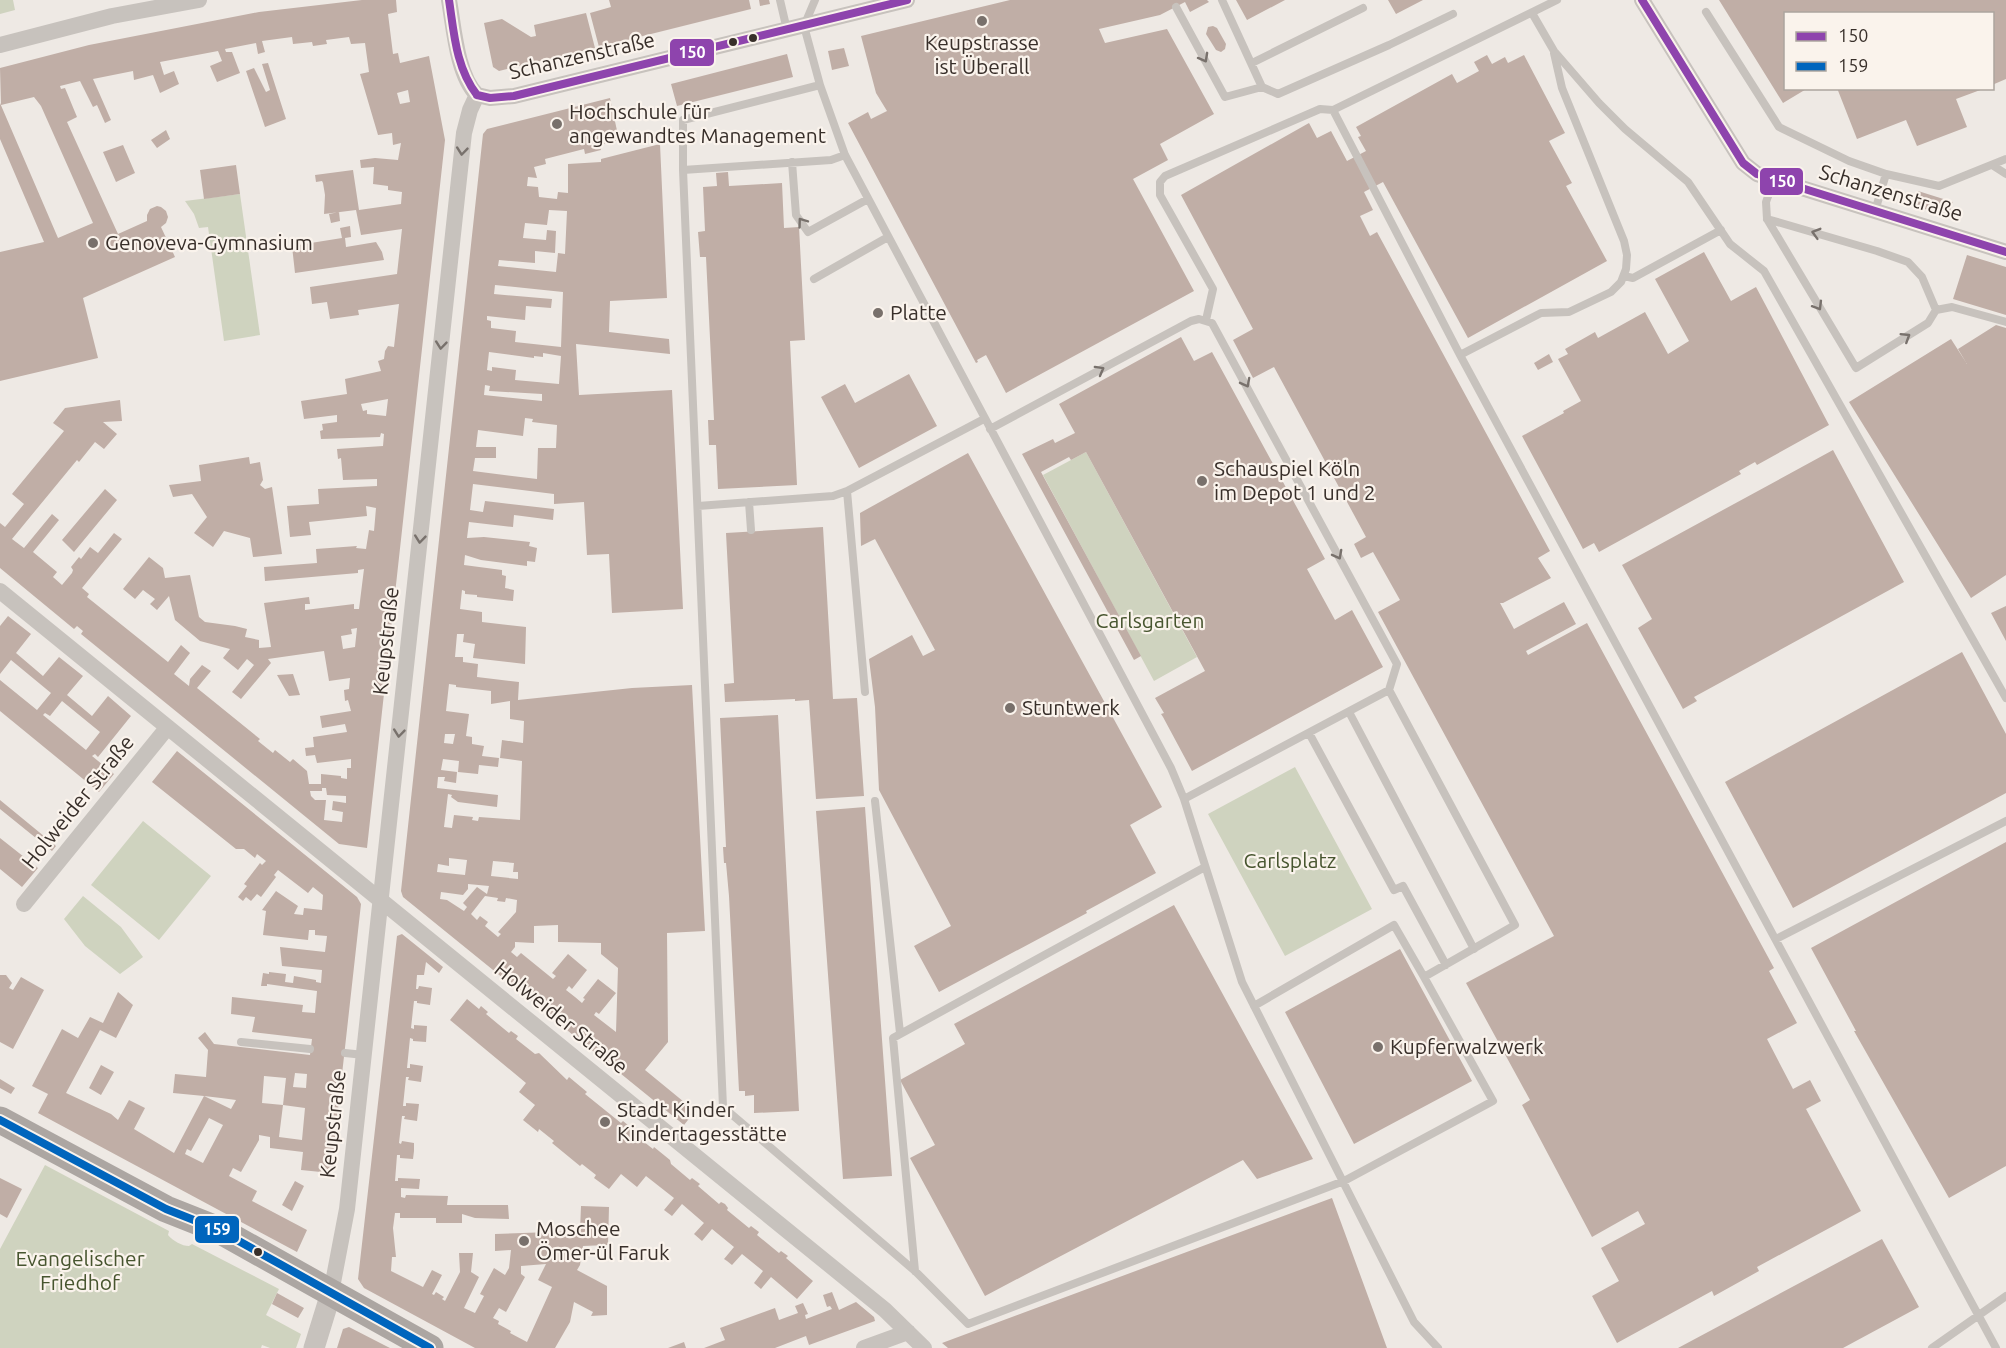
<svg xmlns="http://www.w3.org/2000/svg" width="2006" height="1348" viewBox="0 0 2006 1348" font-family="Ubuntu,sans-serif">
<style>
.green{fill:#cfd3bf}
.building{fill:#c0aea6;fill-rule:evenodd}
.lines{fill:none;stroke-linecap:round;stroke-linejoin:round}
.service{stroke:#c7c2bd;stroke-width:8}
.minor{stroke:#c7c2bd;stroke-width:16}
.tertiary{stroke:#c7c2bd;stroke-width:21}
.primary{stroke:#aca6a2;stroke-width:27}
.bus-1-casing{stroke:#faf3ec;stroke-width:12}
.bus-2-casing{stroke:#faf3ec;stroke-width:12}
.bus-1{stroke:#8e44ad;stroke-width:8}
.bus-2{stroke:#0065bd;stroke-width:8}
.oneway{stroke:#78716c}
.poi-dot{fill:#78706b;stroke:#faf3ec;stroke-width:2}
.bus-dot{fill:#382f2a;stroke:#faf3ec;stroke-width:2}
.labels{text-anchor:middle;stroke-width:4.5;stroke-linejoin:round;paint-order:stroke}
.poi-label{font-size:21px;fill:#382f2a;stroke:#faf3ec;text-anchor:start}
.street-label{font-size:21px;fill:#382f2a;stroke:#faf3ec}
.park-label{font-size:21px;fill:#47552f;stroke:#faf3ec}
.line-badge{stroke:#faf3ec;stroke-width:2}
.badge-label{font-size:16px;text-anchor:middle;font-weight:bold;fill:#fff}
</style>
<rect width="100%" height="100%" fill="#eee9e4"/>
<path class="green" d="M0 0H13L15 10 0 14Z
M240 194 260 335 224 341 208 227 199 228 194 214 185 201Z
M1086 452 1197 657 1154 681 1043 475Z
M1295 767 1372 909 1285 956 1208 814Z
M143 821 211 876 159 940 91 885Z
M83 896 121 927 143 957 120 974 85 946 64 919Z
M45 1165 169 1231 168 1235C173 1241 182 1246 189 1246L192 1244 279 1289 266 1315 301 1334 296 1348H270L262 1345 261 1348H0V1249Z"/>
<path class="building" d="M362 0H396L397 12 388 14 393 54 398 53 400 63 429 56 445 140 367 848 339 844 81 634 83 631 77 626 74 629 0 568V523L5 527 24 504 12 494 64 431 53 423 65 408 120 400 122 421 103 422 117 434 104 449 95 442 79 462 77 460 12 539 24 548 52 514 59 520 33 552 57 572 53 577 62 585 72 573 73 570 71 567 79 557 81 559 90 547 98 553 114 533 122 539 82 588 89 594 87 597 168 662 181 645 190 653 174 674 189 686 190 679 202 665 211 671 197 688 260 739 258 741 273 753 275 750 290 762 293 759 307 771 309 784H321V774L341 776V778L347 779V768H351V759L317 763 315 755 306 756 305 748 314 747 313 737 347 732 345 724 322 728 320 716 351 711 348 700 345 701 344 690 349 689 350 678 329 681 324 651 268 659 271 663 241 699 232 692 254 665 247 659 238 670 223 658 230 649 200 641 175 620 169 596 157 610 150 604 155 599 143 590 135 599 123 589 149 557 163 568 165 578 190 575 199 617 205 622 235 626 247 629 245 637 259 640V648L271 647 264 603 309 597 310 604H305V610L354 604V609H359L364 569 358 570V573L265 581 264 567 317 563 316 549 357 546 356 548 366 549 369 530 374 531 376 508 366 506 367 516 309 522 311 535 290 537 287 506 319 504 318 489 377 486V479L343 480 341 458 338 459 337 449 383 446 384 434 381 433 380 437 321 439 320 431 323 430 322 424 337 422V415L304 419 301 401 347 394 345 379 381 371 378 361 384 359 385 351 388 346 394 347 399 304 358 310 359 315 330 319 327 302 312 304 310 287 397 274 402 229 361 235 356 210 324 214 325 195 323 183 322 181 316 182 315 175 353 170 359 210 401 204 402 192 388 190V186L373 184 374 167 361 168 360 160 375 158 398 160 401 143 393 145 392 133 378 135 360 74 369 72 365 43 351 44 349 37 326 40 327 44 313 46 312 42 293 44 292 37 262 41 265 52 258 54 256 43 225 49 226 52H232L240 73 217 82 210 66 222 61 218 51 160 62 164 75 174 71 179 84 160 93 153 75 134 80 133 71 93 79 111 120 105 123 97 105 93 107 80 81 60 86 61 89 65 88 77 117 67 122 118 234 147 221V215L150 209 157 206 161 207 166 211 168 217 166 223 161 227 175 257 83 298 98 358 0 381V252L44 242 0 139V103L58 238 93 223 41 106 34 97 1 105 0 68 89 45 259 12ZM408 90 410 102 400 104 397 93ZM388 399 386 416 367 414V410L363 411 361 404ZM357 628 355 647 343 649 341 636 352 634 351 629ZM322 788H326L327 795 346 796V803L333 801 332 810 343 812 342 822 324 820 326 800H315L311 796 310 791H322Z
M609 0H749L751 9 599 47 590 13 611 7Z
M759 0H769L770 4 760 6Z
M1010 0H1207L1209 2 1190 12 1185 2 1160 15 1099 29 1105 43 1167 29 1214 114 1160 144 1168 160 1133 179 1194 291 1006 393 986 355 977 360 978 362 976 363 848 123 868 112 871 119 887 111 876 93 861 36Z
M1236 0H1285L1247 20Z
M1388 0H1423L1396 14Z
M1719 0H2006V79L1992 85V14H1785V88H1808L1783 103Z
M586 13 595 48 499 71 493 67 484 23 502 19 531 37 536 36 534 25Z
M1213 26 1217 28 1226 44 1225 49 1221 52 1216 50 1206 34 1208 27Z
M844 48 849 66 832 70 828 51Z
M787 54 793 77 677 106 671 84Z
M1487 55 1492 64 1505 57 1508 63 1524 55 1565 133 1549 141 1572 183 1566 186 1607 261 1468 338 1383 182 1364 192 1373 210 1360 216 1370 236 1377 232 1550 551 1538 558 1551 578 1503 603H1500L1514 629 1564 602 1576 624 1526 651 1528 655 1587 623 1774 968 1769 971 1797 1023 1767 1039 1793 1089 1810 1080 1821 1101 1806 1109 1861 1211 1757 1267 1759 1271 1714 1296 1712 1291 1617 1343 1592 1296 1619 1281 1601 1248 1645 1224 1638 1211 1592 1237 1522 1105 1530 1100 1466 983 1554 936 1378 612 1400 600 1373 552 1361 558 1354 544 1366 537 1274 367 1253 378 1233 340 1253 329 1181 195 1309 123 1317 138 1331 131 1347 161 1366 151 1358 137 1361 136 1356 127 1452 74 1457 83 1479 71 1474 62Z
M268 63 286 119 265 127 246 71 254 68 266 92 270 90 262 64Z
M1837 88H1983V89L1956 99 1967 127 1917 146 1906 120 1857 139Z
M610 98 619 140 600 145 601 150 585 154 584 149 545 159 546 164 534 167 537 178 528 177 527 186 538 187 539 197 557 199 558 192 568 193V164L601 162V159L660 144 667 298 610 301 609 332 669 339 670 354 576 344 579 395 672 390 683 609 612 613 609 554 587 555 584 502 554 504V494L473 484 470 510 483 512 485 501 554 509 553 520 514 515 513 527 469 522 467 538 484 537 530 542 529 546 537 548 535 562 527 561V566L481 560 465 555 464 565 502 570V575L506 576 505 588 514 590 513 601 477 597V595L465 594V591L462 590 460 609 482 612V622L526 627 525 664 473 658 475 644 463 642 464 634H457L455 657H463V662L478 664 477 677 519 682 518 700 632 688 692 685 705 931 667 933 668 1042 645 1070 695 1111 684 1125 403 897 401 891 483 134 487 129ZM549 210 567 211 565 254 558 253 556 272 498 266 499 260 535 263V251L555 253 556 231 547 230 546 240 523 238 525 223 547 225ZM495 285 563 292 561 347 515 342 516 331 491 328V321L487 320V316L525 320 526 306 551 308 552 299 494 294ZM489 352 534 358V356L543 357V353L561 356 559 384 515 380 516 370 492 367V371L487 370ZM485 385 490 386 489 391 542 394V401L484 395ZM525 418 533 419 532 422 557 425 556 448H538L537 479 473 471 475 458H496V447H476L478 430 523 436ZM449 684 456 685V687L491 691V704L510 701V719L524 721 523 743 502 740 500 758 522 761 520 820 479 817 478 821 472 820 473 817 454 815 452 828 444 827 448 794 452 795 451 797 458 802 497 807 498 795 437 788 438 777H445L444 781 456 783 457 772 441 770 443 759 459 761 458 772 478 774 479 765 498 767 499 758 482 756 484 746 472 744V737L466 736 469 714 446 711ZM445 734H455L453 744 444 743ZM449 858 467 860 465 875 437 872 438 864 449 866ZM493 861 514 863 513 872H518V879L491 876ZM468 884 489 886 487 894 477 887 463 903 467 907 464 911 447 900 440 899 441 892 463 895 468 889ZM485 896 498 898 497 901 505 902 506 898 517 900 516 912 498 932 501 934 498 937 485 926 488 922 480 916 477 920 471 914ZM558 925V942L601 943V954L618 968 616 1032 594 1015 596 1012 599 1014 616 993 598 979 583 998 585 999 582 1003 575 997 566 990 569 986 572 989 587 970 568 954 552 973 556 976 553 979 521 953 517 957 511 952 515 947V942L534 943V926Z
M166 130 170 139 157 148 151 140Z
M123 145 135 173 116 182 103 152Z
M236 165 240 194 204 199 200 170Z
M728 172 729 186 782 183 784 228 799 227 805 340 790 341 797 485 718 489 716 445H709L708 420H714L706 257H700L698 232 705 231 703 187 717 186 716 173Z
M1918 191 1953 202 1949 214 1943 213 1940 215 1935 210 1922 209 1920 206 1915 204Z
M339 212 340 221 331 223 329 214Z
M350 226 351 237 345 238 346 247 376 242 382 252 384 260 295 273 292 246 342 238 340 228Z
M1704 252 1731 301 1756 287 1829 425 1757 465 1755 462 1739 471 1741 474 1599 552 1594 543 1583 549 1522 436 1564 413 1563 411 1581 401 1558 359 1568 354 1565 349 1595 332 1598 338 1645 312 1668 354 1689 341 1655 279Z
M1967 255 2006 267V315L1953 299Z
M1996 325 2006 328V575L1971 598 1849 402 1951 339 1967 364 1958 349Z
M1181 337 1194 361 1212 352 1325 559 1307 569 1335 620 1352 610 1383 667 1192 771 1163 717 1161 714 1164 713 1155 698 1205 671 1086 452 1071 460 1069 457 1041 472 1141 656 1134 660 1022 454 1053 439 1055 443 1075 433 1059 404Z
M1549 354 1553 362 1538 370 1534 363Z
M909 374 937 426 859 468 821 397 845 384 855 403Z
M1833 450 1904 582 1694 697 1697 701 1683 709 1638 628 1652 619 1622 565Z
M968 453 1162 807 1130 825 1156 873 1086 911 1087 913 939 992 914 946 951 926 879 790 875 707 869 659 912 635 923 656 935 650 875 539 861 546 860 513Z
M249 457 250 464 260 462 263 480 260 485 265 489 272 487 282 554 253 557 250 538 224 531 213 547 194 533 207 517 192 494 173 497 169 485 201 481 199 465Z
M105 489 117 500 74 552 62 540Z
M823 527 833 699 857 698 864 796 816 799 809 700 795 701V699L725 702 724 684 734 683 726 533Z
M2006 606V641L1991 613Z
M8 616 31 634 16 653 43 676 59 657 83 676 67 695 92 716 108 696 131 716 98 757 95 754 92 756 114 774 99 792 0 711V680L37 710 51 693 11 660 0 674V626ZM62 701 100 732 86 750 43 715 45 713 50 716Z
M1962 652 2006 734V793L1793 908 1725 782Z
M293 674 300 695 289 696 277 675Z
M778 715 799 1111 754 1113V1095L745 1096V1091H739L729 896 726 863H724L723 847H726L720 718Z
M177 751 357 897 361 904 331 1173 301 1170 303 1152 270 1148V1137L259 1135V1140L241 1172 233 1168 229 1176 257 1191 252 1201 307 1230 297 1252 38 1113 48 1094 32 1086 62 1029 78 1038 90 1017 103 1023 118 992 133 1005 116 1038 100 1030 66 1093 111 1114 118 1120 129 1100 145 1108 134 1129 174 1153 204 1096 173 1093 175 1074 206 1077 208 1050 198 1038 205 1032 214 1044 310 1055 312 1039 252 1032 255 1017 231 1014 232 997 303 1005 302 1012 315 1013 317 991 267 984V986H261L263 973 269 974V972L286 974 285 982 293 983 294 976 316 980V982L321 983 322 970 282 966 280 947 325 952 327 936 315 935V930H309L308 940 263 935 266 911 262 910 276 891 298 906 294 914 303 915 304 908 322 910 323 895 313 887 308 893 278 870 274 875 276 877 261 897 257 894 251 901 246 897 243 901 238 897 247 886 244 884 260 863 262 865 266 861 257 854 255 858 244 849H236L152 782ZM295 1073 307 1074 306 1088 293 1087ZM264 1076 286 1078 283 1105 305 1108 302 1140 279 1137 283 1105 262 1103ZM204 1096 221 1098 236 1100 231 1109ZM209 1118 223 1125 203 1163 185 1154 187 1149 191 1151Z
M0 800 56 846 52 851 0 809Z
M865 807 892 1176 843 1179 816 811Z
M0 838 38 868 22 887 0 869Z
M2006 842V1166L1949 1198 1854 1031H1856L1811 948Z
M1174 905 1313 1159 1257 1179 1243 1160 985 1296 910 1158 935 1145 900 1080 965 1044 954 1024Z
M402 934 443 967 439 973 426 962 424 975H417L416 989H418L419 986 432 988 430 1005 417 1003V1001H414L411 1028 414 1029V1025L427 1026 426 1042 413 1041V1039L410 1038 407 1068H410V1064L423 1066 421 1082 408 1080 409 1077H406L403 1106H406V1103L419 1104 417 1121 404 1119 405 1116H402L399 1143 401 1144 402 1141 414 1143V1151L413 1159 400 1158V1155H397L395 1181H398V1178L420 1179 419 1189 401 1188V1197L405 1198 406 1195 448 1196 447 1205H508L509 1219 475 1218 462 1214V1223H436V1218H400V1213H395L393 1228 396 1257H392L391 1271 423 1287 432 1270 442 1275 432 1294 434 1295 436 1292 444 1297 442 1299 445 1301 460 1272 459 1253H473L471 1272 479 1277 464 1308 475 1313 484 1296 480 1294 494 1268 505 1275 509 1268 511 1250 495 1251V1234L580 1231 581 1206 609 1207 608 1245 583 1246 580 1265 577 1270 607 1286V1315L591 1316 593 1312 574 1302 570 1322 555 1348H475L364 1288 358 1279 397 936ZM546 1264 538 1280 552 1287 527 1342 510 1333 511 1331 498 1324 499 1321 493 1318 499 1308 506 1312 525 1277 521 1274V1266Z
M1400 949 1472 1081 1354 1144 1285 1012Z
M0 975H6L12 983 9 988 13 990 21 977 44 990 13 1049 0 1042Z
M467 999 479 1009 481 1006 488 1012 486 1014 498 1024 509 1033 511 1031 518 1036 516 1039 535 1054 539 1053 567 1080 569 1077 587 1092 585 1094 621 1123 623 1121 641 1136 639 1138 653 1149 654 1147 670 1160 671 1164 690 1180 692 1178 700 1184 698 1186 719 1204 721 1202 725 1204 728 1208 727 1210 749 1228 751 1226 759 1232 757 1235 779 1253 781 1251 788 1256 786 1258 813 1281 797 1299 771 1277 761 1289 754 1283 763 1271 742 1254 732 1265 727 1261 724 1259 734 1247 712 1229 702 1241 694 1234 704 1223 682 1204 672 1216 664 1210 674 1198 646 1176 637 1187 621 1174 609 1189 594 1178 596 1175 582 1164 580 1166 552 1143 554 1141 539 1129 538 1132 523 1120 535 1105 519 1092 526 1083 450 1020Z
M101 1065 114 1072 101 1095 89 1088Z
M0 1079 15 1088 11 1094 0 1088Z
M0 1178 22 1189 7 1218 0 1214Z
M295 1181 304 1186 292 1211 282 1205Z
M1332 1198 1387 1348H948L942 1343Z
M1882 1239 1919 1307 1843 1348H1678Z
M832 1292 839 1310 856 1302 874 1317 875 1321 809 1345 806 1336 775 1348H704L725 1340 720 1328 775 1308 779 1320 798 1313 795 1306 803 1303 808 1314 805 1315 806 1319 832 1309 830 1306 827 1307 823 1295Z
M277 1293 304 1308 298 1318 272 1304Z
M349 1327 384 1345 390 1348H337L343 1329Z
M684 1342 686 1348H668Z"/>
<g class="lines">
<path class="service" d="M780 0 787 30
M815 0 804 26 820 85 845 155 1171 768 1184 799 1242 982 1414 1322 1438 1348
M1222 0 1262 87 1278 94 1389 45 1453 14
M1557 0 1333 110 1460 355 1996 1348
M1176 7 1225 97 1262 87
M1706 12 1779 127 1849 161 1886 174
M1532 13 1554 51 1599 103 1625 129 1688 182 1730 244 1764 271 2006 698
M1252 63 1363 8
M820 85 683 120V170L723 1107 915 1271 968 1324 1344 1181 1493 1101 1424 977
M792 162 796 215 808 232 868 199
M1992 165 2006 174
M683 170 831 160 845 155
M1875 211 1886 174 1939 186 2006 159
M1767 219 1877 251 1908 262 1922 277 1936 310 1928 323 1856 368 1767 219 1766 202 1774 180
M1624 276 1633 278 1721 230
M814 279 888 237
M1936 310 1952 307 2006 322
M1206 320 1213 289 1160 195V182L1165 176 1320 109 1333 110
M1460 355 1541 313 1569 312 1611 292 1621 282 1626 269 1627 255 1624 241 1562 88 1554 53
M990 429 1191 321 1199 319 1212 323 1397 664 1389 690
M749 502 751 530
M698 506 833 496 847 491
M865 692 847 491 984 419
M1349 712 1474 949
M1309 733 1394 890 1403 886 1446 965
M1184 799 1389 690 1515 925 1424 977 1394 925 1254 1006
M875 801 900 1033
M1776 939 2006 821
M241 1042 310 1049
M345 1053 364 1055
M915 1271 893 1038 1205 867
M1932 1348 2006 1296"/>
<path class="minor" d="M449 0C454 28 457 75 477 95
M1642 0 1743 163 1757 174 2006 252
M0 45 112 16 199 0
M477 95 490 98 514 96 907 0
M0 591 885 1310 924 1348
M24 904 167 728
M331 1293 347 1209 464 133 470 110 477 95
M864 1348 908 1332"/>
<path class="tertiary" d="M314 1348 331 1293"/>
<path class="primary" d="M0 1120 166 1209 219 1230 430 1348"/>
<g class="bus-1-casing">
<path id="bus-1" d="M449 0C454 33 456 68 477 95
M1642 0 1743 163 1757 174 2006 252
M477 95 490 98 514 96 907 0"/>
</g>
<g class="bus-2-casing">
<path id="bus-2" d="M0 1120 166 1209 219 1230 430 1348"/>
</g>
<use href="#bus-1" class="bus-1"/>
<use href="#bus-2" class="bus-2"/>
</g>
<defs><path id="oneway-chevron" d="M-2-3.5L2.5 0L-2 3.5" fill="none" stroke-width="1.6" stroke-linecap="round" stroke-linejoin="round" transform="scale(1.5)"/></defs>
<g class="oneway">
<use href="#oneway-chevron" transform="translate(1204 58) rotate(61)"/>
<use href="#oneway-chevron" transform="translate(462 151) rotate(96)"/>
<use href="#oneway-chevron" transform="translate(802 222) rotate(-126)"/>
<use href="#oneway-chevron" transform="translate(1816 233) rotate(-164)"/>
<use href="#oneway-chevron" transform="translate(1818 306) rotate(59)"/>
<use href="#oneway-chevron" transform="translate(1906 337) rotate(-32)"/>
<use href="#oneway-chevron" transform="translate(441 345) rotate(96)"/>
<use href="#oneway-chevron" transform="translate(1100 370) rotate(-29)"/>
<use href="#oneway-chevron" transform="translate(1246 383) rotate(62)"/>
<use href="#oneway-chevron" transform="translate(420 539) rotate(96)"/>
<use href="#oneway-chevron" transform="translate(1338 555) rotate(62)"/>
<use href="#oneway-chevron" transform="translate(399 733) rotate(96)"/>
</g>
<g class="poi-dot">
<circle cx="982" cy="21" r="6"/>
<circle cx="557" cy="124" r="6"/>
<circle cx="93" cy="243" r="6"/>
<circle cx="878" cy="313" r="6"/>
<circle cx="1202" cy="481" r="6"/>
<circle cx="1010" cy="708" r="6"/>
<circle cx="1378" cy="1047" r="6"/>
<circle cx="605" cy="1122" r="6"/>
<circle cx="524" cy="1241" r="6"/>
</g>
<g class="bus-dot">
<circle cx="753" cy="38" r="5"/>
<circle cx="733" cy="42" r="5"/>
<circle cx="258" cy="1252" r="5"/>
</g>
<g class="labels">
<g class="poi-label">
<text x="982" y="50" text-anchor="middle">Keupstrasse<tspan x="982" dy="24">ist Überall</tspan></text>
<text x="569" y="119">Hochschule für<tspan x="569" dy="24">angewandtes Management</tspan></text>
<text x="105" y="250">Genoveva-Gymnasium</text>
<text x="890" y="320">Platte</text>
<text x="1214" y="476">Schauspiel Köln<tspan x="1214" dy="24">im Depot 1 und 2</tspan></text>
<text x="1022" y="715">Stuntwerk</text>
<text x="1390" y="1054">Kupferwalzwerk</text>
<text x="617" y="1117">Stadt Kinder<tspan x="617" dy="24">Kindertagesstätte</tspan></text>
<text x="536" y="1236">Moschee<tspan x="536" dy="24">Ömer-ül Faruk</tspan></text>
</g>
<g class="street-label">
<text transform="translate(582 56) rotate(-13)" y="7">Schanzenstraße</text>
<text transform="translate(1891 193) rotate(17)" y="7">Schanzenstraße</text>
<text transform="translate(386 641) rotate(-84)" y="7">Keupstraße</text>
<text transform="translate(78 802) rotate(-51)" y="7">Holweider Straße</text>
<text transform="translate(561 1018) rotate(39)" y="7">Holweider Straße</text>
<text transform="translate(333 1124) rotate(-84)" y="7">Keupstraße</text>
</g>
<g class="park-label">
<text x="1150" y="628">Carlsgarten</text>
<text x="1290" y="868">Carlsplatz</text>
<text x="80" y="1266">Evangelischer<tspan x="80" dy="24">Friedhof</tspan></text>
</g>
</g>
<g class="line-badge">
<rect x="669" y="38" width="46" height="29" rx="6" fill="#8e44ad"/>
<rect x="1759" y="167" width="45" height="29" rx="6" fill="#8e44ad"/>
<rect x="194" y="1215" width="46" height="29" rx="6" fill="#0065bd"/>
</g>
<g class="badge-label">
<text x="692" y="58">150</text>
<text x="1782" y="187">150</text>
<text x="217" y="1235">159</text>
</g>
<rect x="1784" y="12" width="210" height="78" fill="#faf3ec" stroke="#aca59e" stroke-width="1.5"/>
<rect x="1796" y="32" width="30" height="9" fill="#8e44ad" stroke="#aca59e" stroke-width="1.5"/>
<text x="1838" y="42" font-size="18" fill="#382f2a">150</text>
<rect x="1796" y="62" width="30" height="9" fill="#0065bd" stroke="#aca59e" stroke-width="1.5"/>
<text x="1838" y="72" font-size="18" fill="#382f2a">159</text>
</svg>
